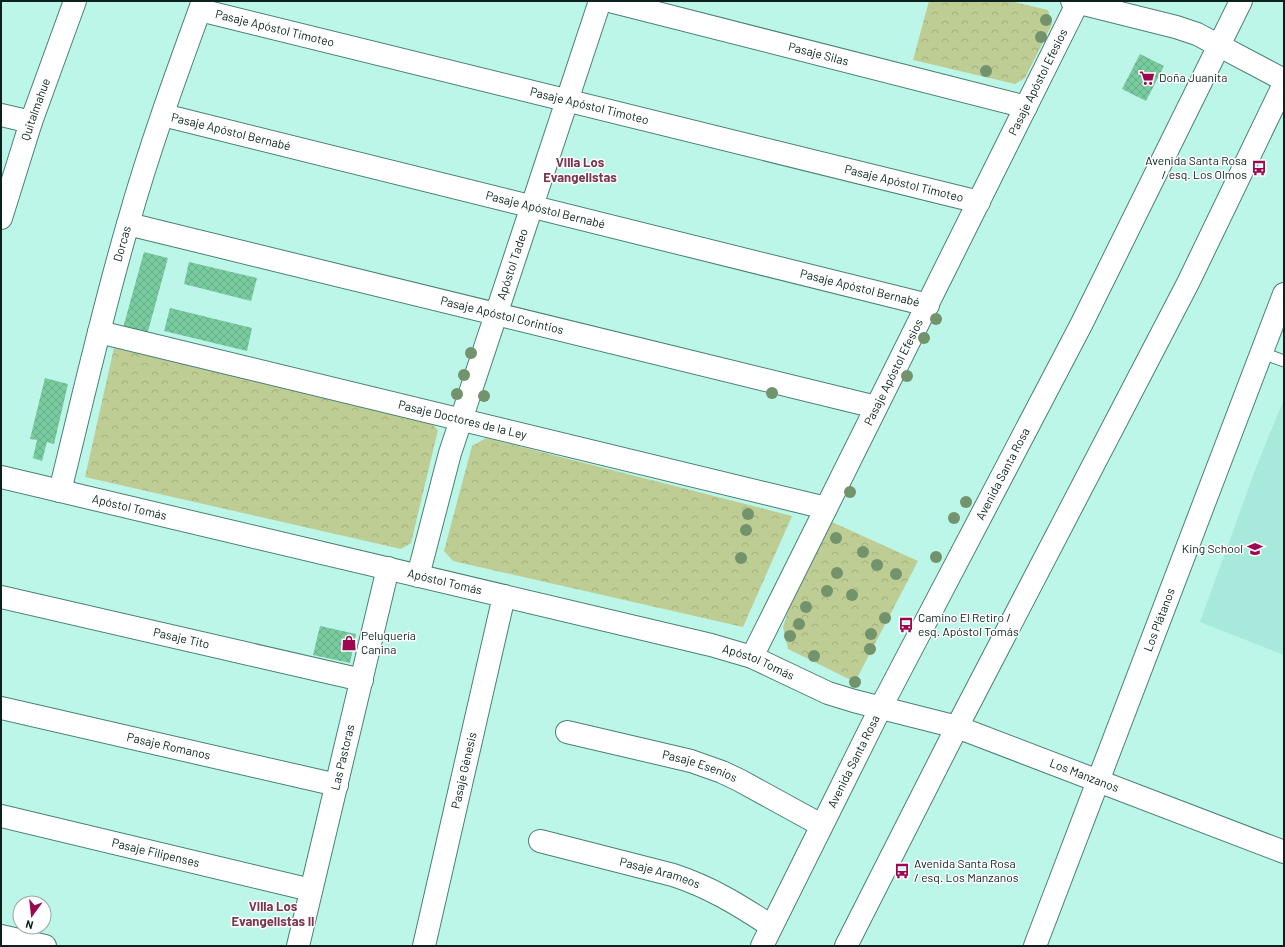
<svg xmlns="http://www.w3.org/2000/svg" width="1285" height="947" viewBox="0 0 1285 947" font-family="Barlow,sans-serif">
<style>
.built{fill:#a7e9db}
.park{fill:url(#park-crowns)}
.building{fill:url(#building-cross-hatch)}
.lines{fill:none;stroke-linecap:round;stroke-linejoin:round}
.service-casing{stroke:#4a8076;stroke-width:13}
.minor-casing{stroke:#4a8076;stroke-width:24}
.tertiary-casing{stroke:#4a8076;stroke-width:24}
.primary-casing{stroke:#4a8076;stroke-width:24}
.service{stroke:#fff;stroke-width:11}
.minor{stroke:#fff;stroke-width:22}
.tertiary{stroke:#fff;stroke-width:22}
.primary{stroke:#fff;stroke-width:22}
.tree{fill:#73936d}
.labels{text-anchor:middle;stroke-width:3;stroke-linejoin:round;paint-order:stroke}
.street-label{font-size:12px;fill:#0a211d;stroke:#fff}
.poi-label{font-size:12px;fill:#0a211d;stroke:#fff;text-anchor:start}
.neighbourhood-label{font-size:13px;font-weight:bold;fill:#7b364e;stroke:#fff}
</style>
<defs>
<pattern id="park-crowns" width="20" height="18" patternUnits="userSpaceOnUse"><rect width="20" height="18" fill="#becd93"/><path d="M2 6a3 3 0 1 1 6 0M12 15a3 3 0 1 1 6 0" fill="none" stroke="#a2b07e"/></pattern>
<pattern id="building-cross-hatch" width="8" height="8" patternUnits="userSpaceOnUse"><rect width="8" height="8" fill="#78ca9f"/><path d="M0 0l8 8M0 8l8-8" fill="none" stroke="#66ad88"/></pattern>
</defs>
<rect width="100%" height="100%" fill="#bcf6e9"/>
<path class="built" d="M1284 399V655L1200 622 1257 465Z"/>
<path class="park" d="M929 1H1010L1048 10 1052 24 1025 78 1015 84 913 60Z
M114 348 427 419 438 430 411 543 401 549 85 477Z
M486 438 792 516 743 627 453 561 444 551 472 446Z
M832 522 918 561 855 682 788 649 783 627 797 583Z"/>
<path class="building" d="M1140 54 1164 66 1146 101 1122 89Z
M144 252 168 258 147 335 123 328Z
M189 262 257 278 251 301 184 284Z
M170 308 252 328 247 351 164 331Z
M45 378 68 384 54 444 47 442 42 461 33 458 37 440 30 439Z
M320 626 356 634 350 663 313 655Z"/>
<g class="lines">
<g class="service-casing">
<path id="service" d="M1262 353 1284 361"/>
</g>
<g class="minor-casing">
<g id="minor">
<path id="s1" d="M610 1 1026 107"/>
<path d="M1072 1 1176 27 1197 34 1284 80"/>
<path id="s2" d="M200 10 979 202"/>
<path d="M1 115 31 122"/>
<path id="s3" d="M163 115 928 305"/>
<path id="s4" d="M128 224 876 407"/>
<path id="s5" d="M99 332 826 508"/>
<path id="s6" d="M1 477 711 645 752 657 828 693 854 701 957 727 1284 852"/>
<path id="s7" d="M60 491C82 402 102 313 128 224 149 149 176 75 203 1"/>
<path id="s8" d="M418 576 450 453 461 420 600 1"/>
<path id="s9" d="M1 597 362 680"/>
<path id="s10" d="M752 657 1078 2"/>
<path id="s11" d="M1 708 337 785"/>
<path id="s12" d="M567 732 691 761 722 772 739 780 821 825"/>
<path id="s13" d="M1 816 311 890"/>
<path id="s14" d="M540 841 673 875C710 887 739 905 771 926"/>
<path d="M1 936 45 946"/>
<path id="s15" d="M298 946 388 568"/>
<path id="s16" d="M424 946 504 596"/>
<path id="s17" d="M1035 946 1284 294"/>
</g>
</g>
<g class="tertiary-casing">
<g id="tertiary">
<path id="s18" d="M1 218 31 122 75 1"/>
</g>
</g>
<g class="primary-casing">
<g id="primary">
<path id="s19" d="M762 946 881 707 1081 325 1241 1"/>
<path d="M846 946 957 727 1188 283 1284 84"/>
</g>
</g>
<use href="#service" class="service"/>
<use href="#minor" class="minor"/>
<use href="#tertiary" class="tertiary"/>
<use href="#primary" class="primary"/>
</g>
<g class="tree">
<circle cx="1046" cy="20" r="6"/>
<circle cx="1041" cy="37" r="6"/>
<circle cx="986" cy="71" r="6"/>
<circle cx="936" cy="319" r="6"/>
<circle cx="924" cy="338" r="6"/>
<circle cx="471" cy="353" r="6"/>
<circle cx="464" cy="375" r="6"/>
<circle cx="907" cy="376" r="6"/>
<circle cx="772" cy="393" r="6"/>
<circle cx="457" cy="394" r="6"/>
<circle cx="484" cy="396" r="6"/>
<circle cx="850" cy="492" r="6"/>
<circle cx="966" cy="502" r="6"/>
<circle cx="748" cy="514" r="6"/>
<circle cx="954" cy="518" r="6"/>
<circle cx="746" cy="530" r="6"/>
<circle cx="836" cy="538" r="6"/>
<circle cx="863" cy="552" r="6"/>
<circle cx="936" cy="557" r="6"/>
<circle cx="741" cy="558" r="6"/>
<circle cx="877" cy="565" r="6"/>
<circle cx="837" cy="573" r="6"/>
<circle cx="896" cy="574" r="6"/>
<circle cx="827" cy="591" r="6"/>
<circle cx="852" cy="595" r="6"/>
<circle cx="806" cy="607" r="6"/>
<circle cx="885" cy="618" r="6"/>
<circle cx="799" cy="624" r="6"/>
<circle cx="871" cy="634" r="6"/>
<circle cx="790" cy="636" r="6"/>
<circle cx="870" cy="649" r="6"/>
<circle cx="814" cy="656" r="6"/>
<circle cx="855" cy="682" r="6"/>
</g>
<defs>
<g id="supermarket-bare" transform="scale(1.2)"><path d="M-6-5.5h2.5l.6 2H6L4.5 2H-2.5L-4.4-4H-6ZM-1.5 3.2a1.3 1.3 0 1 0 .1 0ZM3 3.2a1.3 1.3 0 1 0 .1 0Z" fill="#9d0752" stroke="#fff" stroke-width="2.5" paint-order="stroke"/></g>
<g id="bus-bare" transform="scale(1.2)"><path d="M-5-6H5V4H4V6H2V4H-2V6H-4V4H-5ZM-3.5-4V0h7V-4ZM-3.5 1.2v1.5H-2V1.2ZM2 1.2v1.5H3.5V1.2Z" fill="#9d0752" stroke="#fff" stroke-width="2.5" paint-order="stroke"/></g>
<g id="school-bare" transform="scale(1.2)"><path d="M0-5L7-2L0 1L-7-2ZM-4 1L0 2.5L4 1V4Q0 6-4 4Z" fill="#9d0752" stroke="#fff" stroke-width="2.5" paint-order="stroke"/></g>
<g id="shop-bare" transform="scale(1.2)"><path d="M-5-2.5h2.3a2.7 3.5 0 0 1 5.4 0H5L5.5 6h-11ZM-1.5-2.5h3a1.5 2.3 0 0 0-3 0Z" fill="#9d0752" stroke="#fff" stroke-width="2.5" paint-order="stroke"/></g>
</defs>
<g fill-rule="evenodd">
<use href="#supermarket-bare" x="1147" y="78"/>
<use href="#bus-bare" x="1259" y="168"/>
<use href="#school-bare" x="1255" y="549"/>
<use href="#bus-bare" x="906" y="625"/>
<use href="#shop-bare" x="349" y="643"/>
<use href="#bus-bare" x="902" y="871"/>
</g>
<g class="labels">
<g class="street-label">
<text dy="4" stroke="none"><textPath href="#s2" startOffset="77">Pasaje Apóstol Timoteo</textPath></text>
<text dy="4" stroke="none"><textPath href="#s1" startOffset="215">Pasaje Silas</textPath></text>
<text dy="4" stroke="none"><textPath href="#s10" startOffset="642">Pasaje Apóstol Efesios</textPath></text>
<text dy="4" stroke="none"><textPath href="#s2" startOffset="401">Pasaje Apóstol Timoteo</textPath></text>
<text dy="4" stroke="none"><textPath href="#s18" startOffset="114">Quitalmahue</textPath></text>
<text dy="4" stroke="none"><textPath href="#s3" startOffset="70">Pasaje Apóstol Bernabé</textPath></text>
<text dy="4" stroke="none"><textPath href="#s2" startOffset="725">Pasaje Apóstol Timoteo</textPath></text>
<text dy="4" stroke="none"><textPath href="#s3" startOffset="394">Pasaje Apóstol Bernabé</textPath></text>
<text dy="4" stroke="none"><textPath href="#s7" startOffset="255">Dorcas</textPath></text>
<text dy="4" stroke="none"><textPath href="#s8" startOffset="326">Apóstol Tadeo</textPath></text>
<text dy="4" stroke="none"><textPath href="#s3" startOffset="718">Pasaje Apóstol Bernabé</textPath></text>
<text dy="4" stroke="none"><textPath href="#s4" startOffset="385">Pasaje Apóstol Corintios</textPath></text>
<text dy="4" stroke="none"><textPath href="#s10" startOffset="318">Pasaje Apóstol Efesios</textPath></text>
<text dy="4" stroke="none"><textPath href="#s5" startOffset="374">Pasaje Doctores de la Ley</textPath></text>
<text dy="4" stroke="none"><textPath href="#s19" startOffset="530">Avenida Santa Rosa</textPath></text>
<text dy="4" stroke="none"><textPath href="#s6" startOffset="132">Apóstol Tomás</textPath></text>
<text dy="4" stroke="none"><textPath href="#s6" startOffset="456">Apóstol Tomás</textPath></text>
<text dy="4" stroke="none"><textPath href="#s17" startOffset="349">Los Plátanos</textPath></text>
<text dy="4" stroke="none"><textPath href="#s9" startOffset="185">Pasaje Tito</textPath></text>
<text dy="4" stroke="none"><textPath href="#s6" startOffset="780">Apóstol Tomás</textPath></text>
<text dy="4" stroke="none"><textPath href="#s11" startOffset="172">Pasaje Romanos</textPath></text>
<text dy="4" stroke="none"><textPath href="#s15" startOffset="194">Las Pastoras</textPath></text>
<text dy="4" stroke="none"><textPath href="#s19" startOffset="206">Avenida Santa Rosa</textPath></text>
<text dy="4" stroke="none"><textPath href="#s12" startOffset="137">Pasaje Esenios</textPath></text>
<text dy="4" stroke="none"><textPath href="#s16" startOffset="180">Pasaje Génesis</textPath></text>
<text dy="4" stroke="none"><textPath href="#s6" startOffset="1126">Los Manzanos</textPath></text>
<text dy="4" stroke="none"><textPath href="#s13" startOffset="159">Pasaje Filipenses</textPath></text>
<text dy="4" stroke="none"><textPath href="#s14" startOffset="124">Pasaje Arameos</textPath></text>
</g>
<g class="poi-label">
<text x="1159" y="82">Doña Juanita</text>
<text x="1247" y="165" text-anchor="end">Avenida Santa Rosa<tspan x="1247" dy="14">/ esq. Los Olmos</tspan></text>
<text x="1243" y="553" text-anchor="end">King School</text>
<text x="918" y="622">Camino El Retiro /<tspan x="918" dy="14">esq. Apóstol Tomás</tspan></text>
<text x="361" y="640">Peluquería<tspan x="361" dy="14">Canina</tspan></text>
<text x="914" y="868">Avenida Santa Rosa<tspan x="914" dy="14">/ esq. Los Manzanos</tspan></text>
</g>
<g class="neighbourhood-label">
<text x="580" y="167">Villa Los<tspan x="580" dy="15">Evangelistas</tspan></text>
<text x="273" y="911">Villa Los<tspan x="273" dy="15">Evangelistas II</tspan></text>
</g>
</g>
<rect width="1285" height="947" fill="none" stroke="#0a211d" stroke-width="4"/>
<g transform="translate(32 915) rotate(195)"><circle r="19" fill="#ffffff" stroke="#9da6a5"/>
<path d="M0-3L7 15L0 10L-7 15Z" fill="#9d0752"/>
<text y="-6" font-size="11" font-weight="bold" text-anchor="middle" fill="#0a211d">N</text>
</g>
</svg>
